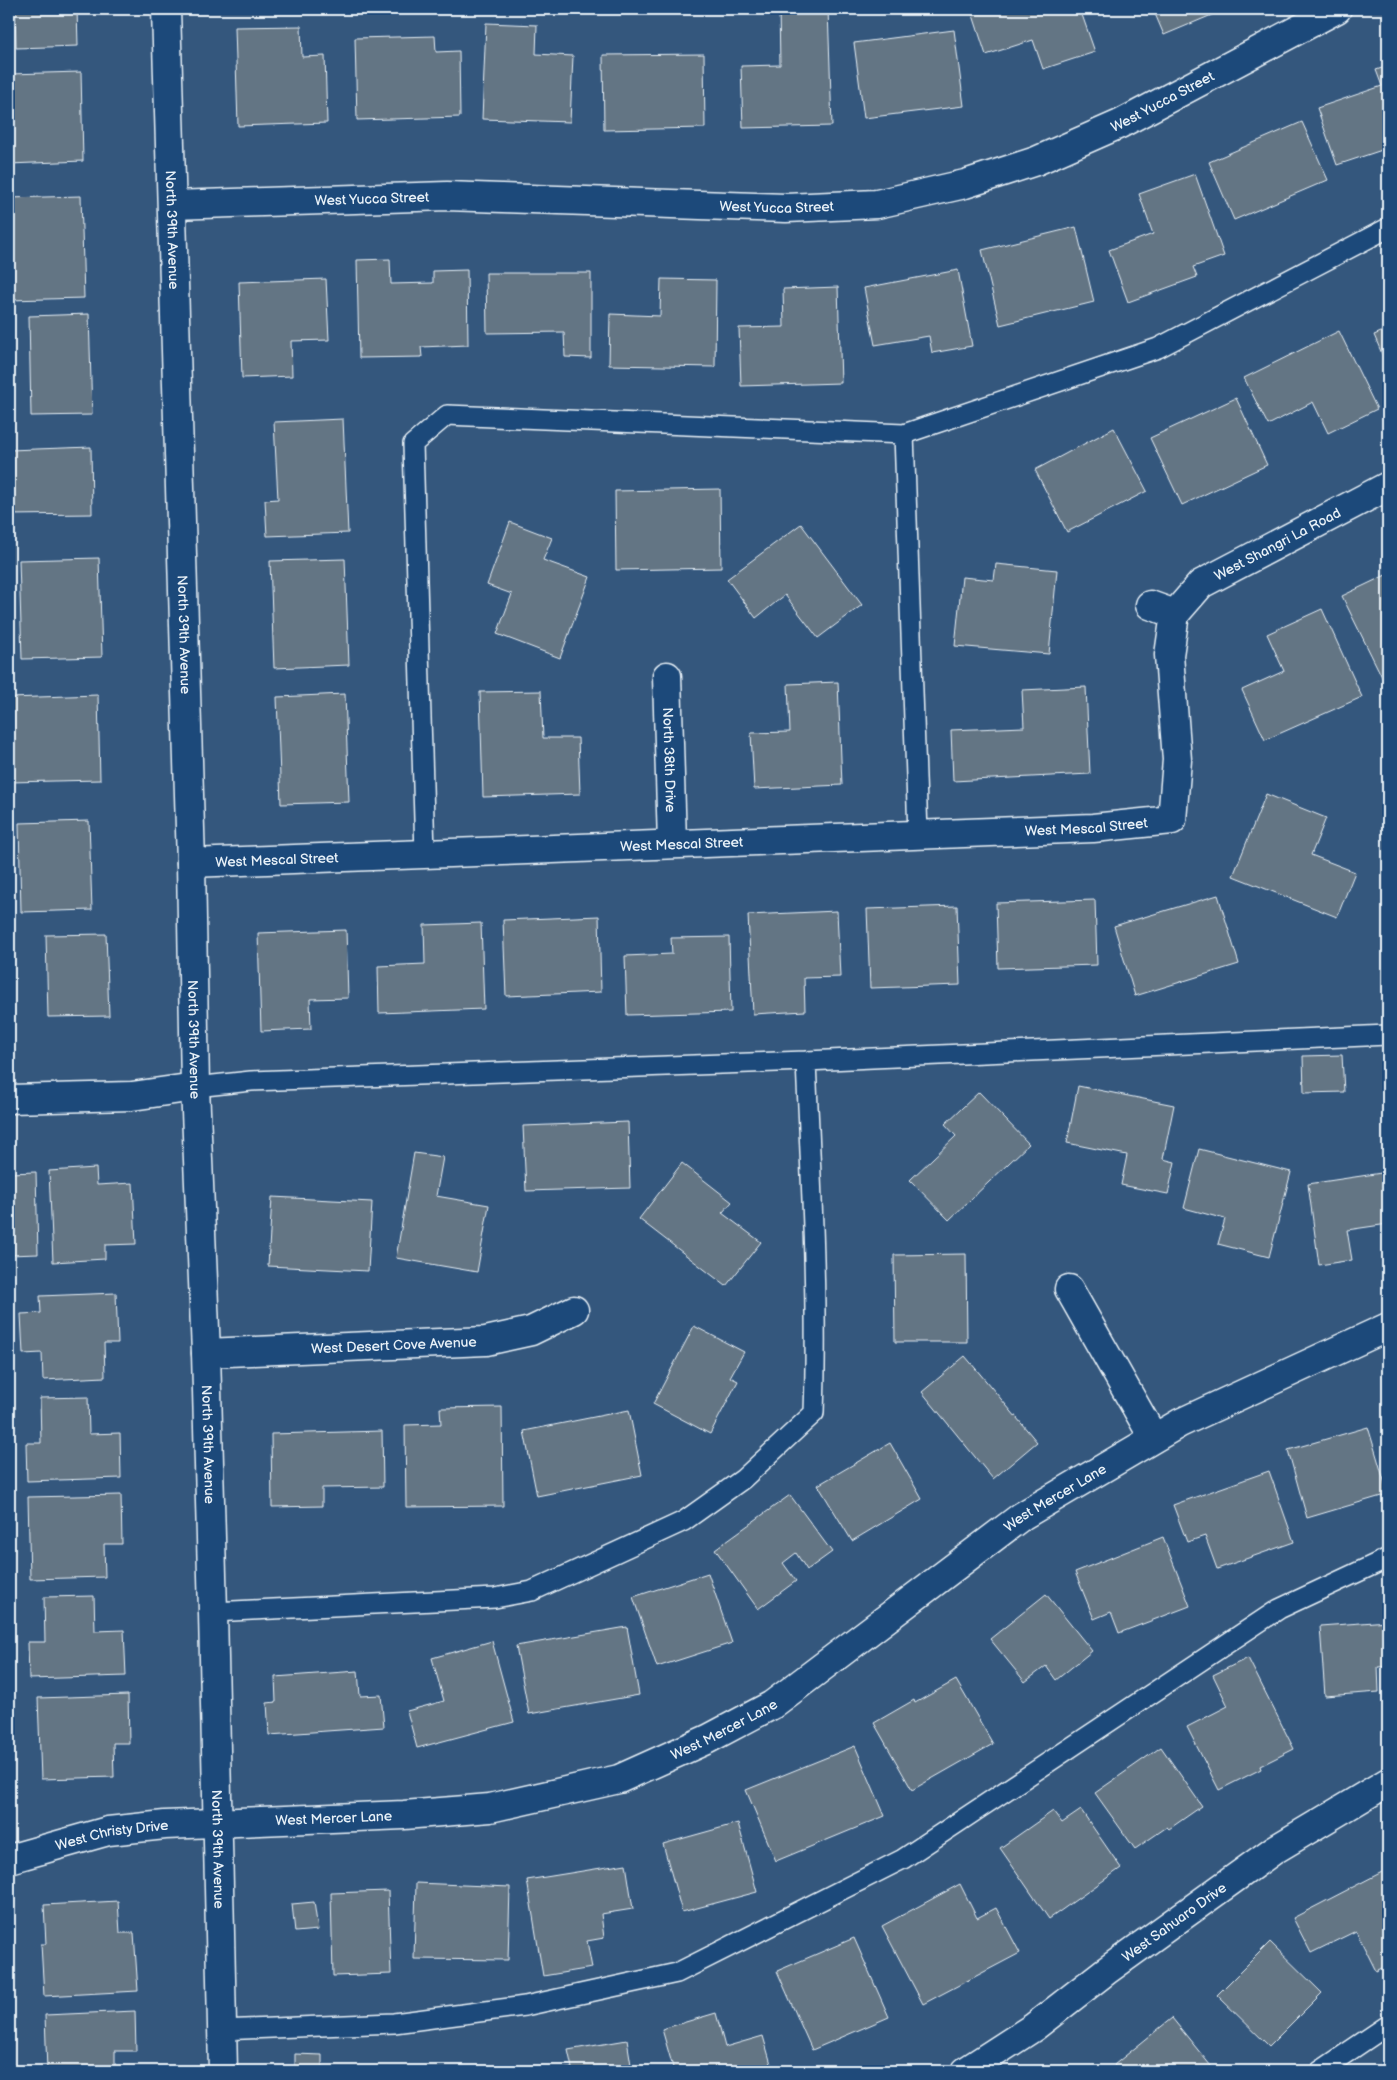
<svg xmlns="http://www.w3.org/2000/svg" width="1397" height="2080" viewBox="0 0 1397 2080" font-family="'Balsamiq Sans',sans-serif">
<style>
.building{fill:#647584;stroke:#e8f1f8}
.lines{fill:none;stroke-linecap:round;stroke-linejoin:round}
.service-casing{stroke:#e8f1f8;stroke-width:22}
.minor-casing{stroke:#e8f1f8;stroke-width:31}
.tertiary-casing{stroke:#e8f1f8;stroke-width:31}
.service{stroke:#1f4a7a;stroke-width:19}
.minor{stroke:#1f4a7a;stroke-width:28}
.tertiary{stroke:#1f4a7a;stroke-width:28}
.labels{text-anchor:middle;stroke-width:4;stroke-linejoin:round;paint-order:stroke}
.street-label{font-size:14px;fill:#e8f1f8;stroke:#1f4a7a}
</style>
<rect width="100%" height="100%" fill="#34577d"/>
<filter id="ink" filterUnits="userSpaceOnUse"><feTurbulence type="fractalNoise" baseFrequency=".02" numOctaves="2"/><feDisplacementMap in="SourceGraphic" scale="10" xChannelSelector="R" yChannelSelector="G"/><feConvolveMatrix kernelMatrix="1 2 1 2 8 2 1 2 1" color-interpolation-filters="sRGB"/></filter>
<g filter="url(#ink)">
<path class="building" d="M15 9H77L78 46 16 48Z
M779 9H828L832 126 743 128 741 66 780 65Z
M971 9H1080L1095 52 1043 69 1033 40 986 55Z
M1153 9H1226L1164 35Z
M486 23 537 25 536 54 573 56 570 122 482 119Z
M301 26 302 57 325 56 327 123 238 126 235 27Z
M954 30 964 106 864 118 854 43Z
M435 36 436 52 459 51 460 117 357 120 355 38Z
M704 54 705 128 604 130 603 55Z
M1388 66V148L1337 165 1317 108 1382 86 1376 70Z
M81 72 83 161 9 164V74Z
M1302 122 1328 180 1234 220 1209 162Z
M1195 174 1224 256 1193 267 1197 277 1128 302 1109 250 1153 234 1139 194Z
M81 196 84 298 9 300V198Z
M1076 227 1094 302 1000 325 982 250Z
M390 259 391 284 433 283V271L467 270 468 345 421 347 422 357 359 358 357 260Z
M958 270 972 346 932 353 929 336 875 345 864 288Z
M486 273H591V358L565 357 564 332 487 333Z
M326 279 329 340 291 341 292 376 242 378 239 282Z
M661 279 716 280 715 367 609 365 610 314 660 316Z
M838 287 841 383 741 386 739 328 784 327 783 289Z
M89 314 92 415 31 416 29 316Z
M1388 329V368L1374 335Z
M1339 331 1377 409 1328 433 1313 402 1268 425 1244 378Z
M1236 398 1267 465 1182 505 1150 438Z
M343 419 348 533 267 536 265 500 278 499 274 422Z
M1114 428 1147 491 1067 532 1035 470Z
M91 447 92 514 9 515V450Z
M720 489 721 568 616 570 615 491Z
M510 522 552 538 543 560 590 577 560 658 497 634 512 594 487 585Z
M801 524 862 605 818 638 785 595 756 618 727 579Z
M99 558 102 657 22 659 19 560Z
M345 559 349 665 274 668 270 561Z
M996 564 1057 570 1049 654 955 646 962 577 994 580Z
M1388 574V684L1386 685 1342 596Z
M1322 609 1362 697 1265 740 1242 690 1284 671 1267 634Z
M838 682 842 785 754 789 751 733 790 732 788 684Z
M1086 687 1090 774 953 781 951 730 1024 727 1022 690Z
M541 691 543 738H578L580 794 483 797 480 692Z
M345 694 349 802 281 804 277 697Z
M98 695 100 780 9 782V698Z
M1266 794 1326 818 1311 855 1355 872 1337 917 1233 876Z
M89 821 92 910 21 912 19 823Z
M1218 895 1239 964 1135 996 1114 926Z
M1095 900 1097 965 998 968 996 903Z
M957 906 960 985 870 988 867 909Z
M837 911 840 977 804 978 805 1011 753 1014 748 915Z
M599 916 601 992 506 996 503 920Z
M481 923 484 1009 379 1013 378 966 425 964 424 925Z
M346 930 348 998 310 999 311 1029 261 1031 258 933Z
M106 934 109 1016 48 1017 46 935Z
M729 937 731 1012 627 1015 625 956 672 954 671 938Z
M1342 1055 1344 1092 1304 1093 1303 1056Z
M1078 1086 1174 1105 1163 1159 1175 1162 1168 1194 1121 1185 1127 1155 1067 1143Z
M979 1092 1029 1144 949 1220 910 1180 956 1136 945 1124Z
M628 1122 630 1188 526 1191 523 1126Z
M1199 1149 1291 1172 1269 1257 1218 1244 1225 1219 1184 1208Z
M414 1153 443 1157 436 1196 489 1205 477 1272 396 1258Z
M682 1163 732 1202 722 1213 761 1242 726 1286 639 1219Z
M96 1168 97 1185 133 1183 136 1244 105 1245V1259L53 1262 49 1171Z
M36 1172 38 1254 9 1255V1173Z
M1388 1172V1224L1347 1230 1352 1260 1319 1265 1308 1184Z
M272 1197 372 1202 368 1271 268 1266Z
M966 1254 967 1342H895L894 1255Z
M116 1293 118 1343H104L105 1377 43 1380 42 1353 23 1354 21 1314 41 1313 40 1296Z
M694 1326 744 1352 730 1377 738 1381 710 1434 653 1404Z
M965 1356 1037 1442 993 1479 922 1392Z
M88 1397 89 1434 120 1433 121 1478 27 1481 26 1443H41L40 1398Z
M502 1407 503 1506 406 1507 405 1425 441 1424 440 1408Z
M629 1410 642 1475 537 1496 524 1431Z
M1368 1427 1388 1494 1307 1518 1288 1450Z
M382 1431 383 1487 322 1488V1506L272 1507 271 1434Z
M890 1443 922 1499 852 1541 818 1485Z
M1269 1471 1294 1542 1217 1569 1205 1536 1187 1542 1173 1505Z
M121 1495 122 1544H104L105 1577 30 1579 28 1497Z
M790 1495 832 1552 807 1570 796 1553 783 1563 796 1581 758 1609 715 1549Z
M1163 1537 1190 1606 1119 1633 1111 1612 1094 1619 1075 1572Z
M708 1573 732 1643 657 1667 633 1597Z
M1046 1594 1092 1651 1056 1680 1046 1666 1025 1682 990 1639Z
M94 1596 95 1631 124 1630 126 1676 29 1679 28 1642H45L44 1597Z
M1388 1621V1666L1378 1667 1379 1692 1325 1696 1320 1626Z
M627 1627 639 1695 529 1714 516 1646Z
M492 1641 514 1722 417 1748 407 1711 444 1701 432 1658Z
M1248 1658 1294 1749 1260 1766 1261 1769 1219 1790 1187 1727 1228 1706 1213 1675Z
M358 1671 360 1696 381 1695 384 1727 269 1735 267 1703 276 1702 275 1677Z
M956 1680 993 1744 912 1790 874 1723 914 1700 915 1703Z
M128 1695 129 1743H113L114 1777 41 1779 38 1698Z
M855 1746 885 1816 776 1861 746 1790Z
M1161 1747 1202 1806 1169 1829 1167 1827 1135 1849 1095 1793Z
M1081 1810 1121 1868 1049 1919 1000 1848 1053 1811 1062 1823Z
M738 1823 757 1892 682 1912 663 1844Z
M626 1864 633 1909 601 1914 604 1938 587 1941 592 1968 543 1976 527 1880Z
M1384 1871 1388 1880V1965L1376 1971 1356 1931 1311 1953 1293 1918Z
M416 1883 510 1887 508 1960 414 1959Z
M960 1884 977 1918 996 1908 1020 1953 923 2004 882 1926Z
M388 1891 391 1974 333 1976 331 1893Z
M118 1901 120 1933H134L138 1991 44 1996 41 1944H46L44 1905Z
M314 1902 318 1930 295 1932 292 1904Z
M854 1938 889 2017 812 2050 777 1971Z
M1270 1942 1322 1993 1269 2046 1217 1995Z
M135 2011 136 2051H115V2071H47L45 2015Z
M716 2013 725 2047 763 2036 773 2071H674L662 2029Z
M1172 2018 1215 2071H1119L1114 2065Z
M627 2040 632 2071H553L572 2068 568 2050Z
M295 2054 322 2055V2071H295Z"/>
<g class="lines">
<g class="service-casing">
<path id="service" d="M904 434 918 834
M425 854 413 444 447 415 904 434 1158 348 1388 228
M195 1087 251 1081 806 1061 1388 1035
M213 1612 495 1598 532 1591 684 1521 743 1479 814 1413C818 1296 811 1179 806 1061
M221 2030 394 2023 525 2006 677 1973 903 1859 1279 1609 1388 1558
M1320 2071 1388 2025"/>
</g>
<g class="minor-casing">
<g id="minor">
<path id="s1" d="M173 205 447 196 786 208 877 204 965 184 1036 161 1120 124 1337 9"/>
<path d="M1150 605 1175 614"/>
<path id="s2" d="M667 676 672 843"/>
<path id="s3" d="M191 863 1093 828 1172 820 1177 760 1169 655 1175 614 1201 584 1388 486"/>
<path d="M9 1099 132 1096 195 1087"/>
<path d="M1069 1289 1153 1437"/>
<path id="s4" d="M206 1353 486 1341 531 1331 574 1310"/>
<path id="s5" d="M9 1859 108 1831 165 1825 404 1815 490 1808 619 1779 708 1739 772 1705 1022 1516 1180 1423 1388 1327"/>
<path id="s6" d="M966 2071 1034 2027 1106 1971 1274 1850 1388 1782"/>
</g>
</g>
<g class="tertiary-casing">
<g id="tertiary">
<path id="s7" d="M166 9 191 863 195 1087 206 1353 213 1612 223 2071"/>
</g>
</g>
<use href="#service" class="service"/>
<use href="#minor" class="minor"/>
<use href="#tertiary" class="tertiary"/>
</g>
</g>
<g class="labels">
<g class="street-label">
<text dy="5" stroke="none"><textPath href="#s1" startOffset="1009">West Yucca Street</textPath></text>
<text dy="5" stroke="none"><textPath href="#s1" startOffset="199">West Yucca Street</textPath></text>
<text dy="5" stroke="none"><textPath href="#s1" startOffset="604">West Yucca Street</textPath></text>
<text dy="5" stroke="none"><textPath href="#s7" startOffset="221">North 39th Avenue</textPath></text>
<text dy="5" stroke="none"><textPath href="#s3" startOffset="1315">West Shangri La Road</textPath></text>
<text dy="5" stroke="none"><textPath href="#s7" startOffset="626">North 39th Avenue</textPath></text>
<text dy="5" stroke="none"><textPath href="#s2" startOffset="84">North 38th Drive</textPath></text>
<text dy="5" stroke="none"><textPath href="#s3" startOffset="896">West Mescal Street</textPath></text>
<text dy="5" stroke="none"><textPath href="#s3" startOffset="491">West Mescal Street</textPath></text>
<text dy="5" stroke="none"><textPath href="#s3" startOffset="86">West Mescal Street</textPath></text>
<text dy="5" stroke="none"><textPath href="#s7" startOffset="1031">North 39th Avenue</textPath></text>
<text dy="5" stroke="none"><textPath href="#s4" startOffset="188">West Desert Cove Avenue</textPath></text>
<text dy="5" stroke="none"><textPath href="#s7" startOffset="1436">North 39th Avenue</textPath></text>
<text dy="5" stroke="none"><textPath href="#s5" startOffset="1139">West Mercer Lane</textPath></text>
<text dy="5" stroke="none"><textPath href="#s5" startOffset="734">West Mercer Lane</textPath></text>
<text dy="5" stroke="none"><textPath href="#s5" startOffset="329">West Mercer Lane</textPath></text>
<text dy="5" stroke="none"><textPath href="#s5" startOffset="106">West Christy Drive</textPath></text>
<text dy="5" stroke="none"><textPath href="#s7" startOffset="1841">North 39th Avenue</textPath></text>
<text dy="5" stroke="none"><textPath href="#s6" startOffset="256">West Sahuaro Drive</textPath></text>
</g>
</g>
<rect width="1397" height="2080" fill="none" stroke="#1f4a7a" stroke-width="30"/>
<rect x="15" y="15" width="1367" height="2050" fill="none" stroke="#e8f1f8" stroke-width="2" filter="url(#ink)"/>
</svg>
